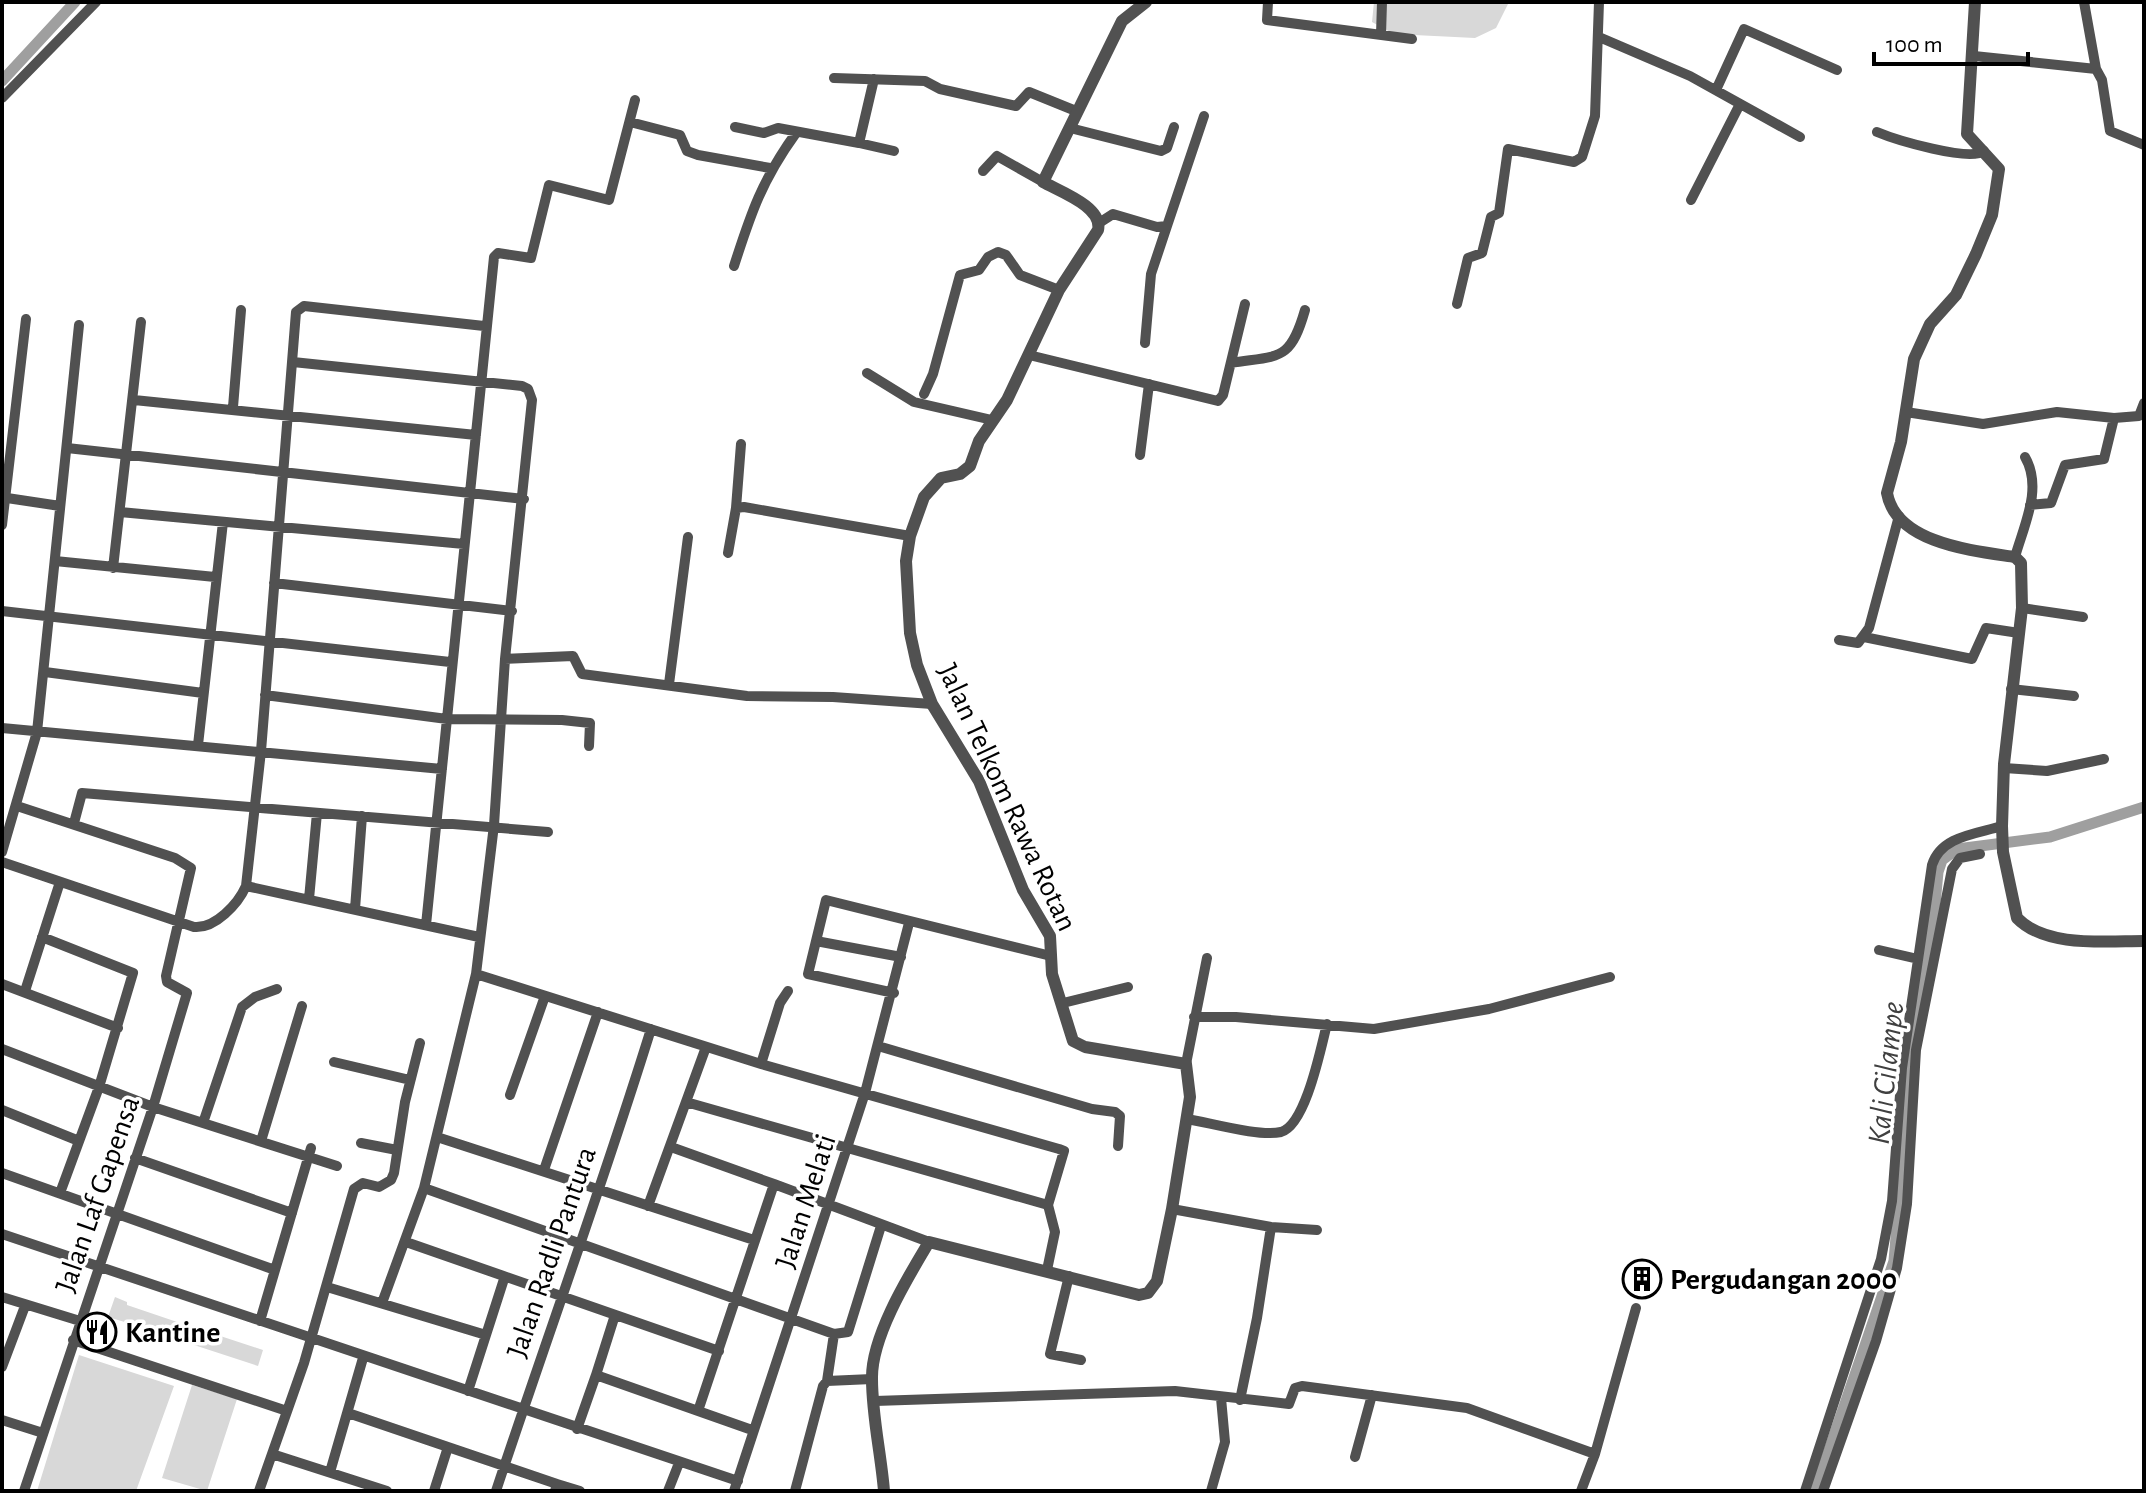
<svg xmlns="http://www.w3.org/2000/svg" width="2146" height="1493" viewBox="0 0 2146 1493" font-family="'Alegreya Sans',sans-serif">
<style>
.green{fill:#d8d8d8}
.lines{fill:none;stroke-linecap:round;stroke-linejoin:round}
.canal{stroke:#9f9f9f;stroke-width:11}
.minor{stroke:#515151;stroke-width:10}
.tertiary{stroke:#515151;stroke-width:12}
.labels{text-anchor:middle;stroke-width:7;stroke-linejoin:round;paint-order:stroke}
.street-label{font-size:30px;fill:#000;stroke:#fff}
.poi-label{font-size:30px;font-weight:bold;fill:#000;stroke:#fff;text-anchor:start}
.water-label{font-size:32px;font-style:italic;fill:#404040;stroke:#fff}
</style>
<rect width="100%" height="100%" fill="#fff"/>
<path class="green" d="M1374 2H1509L1496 28 1475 38 1394 34 1372 22Z
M115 1297 127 1302V1305L183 1324 178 1338 108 1317Z
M196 1328 263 1350 258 1366 191 1344Z
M79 1355 174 1386 136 1491H37Z
M192 1385 237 1399 207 1491 162 1478Z"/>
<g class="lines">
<path class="canal" d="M2 81 75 2
M1815 1491 1894 1261 1915 1010 1933 926 1938 872 1942 860 1957 849 2050 837 2144 807"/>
<path class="minor" d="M1268 2 1267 20 1412 39
M2084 2 2096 69
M1381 35 1382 2
M1599 37 1690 76 1800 137
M1974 56 2096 69 2102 80 2110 131 2144 145
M834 78 925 81 940 89 1016 106 1029 92 1076 111
M1716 90 1744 29 1837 70
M2 98 96 2
M630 122 680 135 687 151 698 155 770 168
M735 127 764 133 778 128 859 143 874 79
M1070 128 1161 151 1167 148 1174 127
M1877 132C1896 140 1970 162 1984 151
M859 143 894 151
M983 171 997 156 1043 182
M1691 200 1740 104
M1099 223 1113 214 1157 227 1167 226 1204 116
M734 266C751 213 762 180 796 133
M1457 304 1468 258 1482 253 1491 217 1499 213 1508 149 1574 162 1582 157 1595 116 1599 2
M1145 343 1151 274 1167 226
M1029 355 1218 401 1223 395 1245 304
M293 362 522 386 528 389 532 400 505 659 494 825 476 974 424 1188 382 1303
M1231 363C1280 355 1290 362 1305 310
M867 373 914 402 992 420
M924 394 933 374 960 275 979 270 988 257 998 252 1006 255 1020 275 1059 290
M134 400 476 435
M233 407 241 310
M1906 412 1983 424 2057 412 2114 418
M67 448 524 499
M1140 455 1149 384
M7 498 60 506
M2030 505 2051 503 2065 465 2104 459 2114 418 2139 416 2144 403
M736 508 741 444
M120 512 464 544
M2 525 26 319
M728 553 736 508 744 507 910 536
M2015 557C2024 525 2043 488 2025 457
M55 561 215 577
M113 568 141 322
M274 583 512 611
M2022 608 2083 617
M2 611 450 662
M1864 637 1972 659 1986 628 2019 633
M1839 640 1858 643 1869 628 1899 516
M505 659 573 656 582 674 747 696 833 697 932 704
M45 672 203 693
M669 684 688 537
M2011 689 2074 696
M265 695 447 719 562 720 590 723 589 746
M2 728 442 769
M198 745 223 522
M2004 768 2047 771 2104 759
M17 806 175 858 191 868 166 976 167 982 187 993 153 1107 24 1491
M74 823 82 793 548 832
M2 852 37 732 79 325
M2 862 194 927C215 929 238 904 246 886L261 751 296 312 304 306 484 326
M246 886 479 937
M309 899 317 813
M355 909 362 816
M426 925 494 257 498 253 531 258 549 185 609 200 635 100
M42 937 133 973 99 1087 60 1193
M816 941 901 957
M1879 950 1918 959
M476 974 761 1064 1059 1149 1064 1151 1048 1205 1055 1232 1047 1270
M2 984 118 1028
M25 991 60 882
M894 993 808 974 826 900 1051 956
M1063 1003 1128 987
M1194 1017H1236L1374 1029 1489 1009 1610 977
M878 1046 1092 1109 1115 1112 1120 1116 1118 1146
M2 1049 153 1107 337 1166
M334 1062 410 1080
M761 1064 780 1003 788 991
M1186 1064 1207 958
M510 1095 545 996
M686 1102 1048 1205
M2 1110 79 1141
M1187 1119C1211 1123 1259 1137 1281 1132 1306 1125 1321 1047 1327 1024
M203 1123 242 1007 255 997 277 989
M437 1137 754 1240
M261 1141 302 1006
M361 1143 397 1150
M671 1147 774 1184
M135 1158 292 1213
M544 1170 598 1012
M2 1173 275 1270
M424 1188 834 1334 848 1332 881 1226
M648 1206 706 1047
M1172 1209 1271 1227 1317 1230
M2 1234 738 1481
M406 1242 719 1351
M1069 1276 1050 1354 1081 1360
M327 1287 486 1335 468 1391
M2 1297 80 1321
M260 1321 311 1148
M486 1335 504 1279
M73 1340 287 1411
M2 1367 25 1306
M596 1375 615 1315
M827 1381 872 1379
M1240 1400 1257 1318 1271 1227
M875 1401 1175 1391 1289 1404 1295 1388 1302 1386 1467 1408 1595 1454
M698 1411 774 1184 929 1242
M348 1413 448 1447
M2 1420 43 1433
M577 1429 596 1375 752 1430
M272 1454 387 1491
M1355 1457 1372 1395
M330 1472 363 1358
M557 1484 580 1491
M259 1491 304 1363 354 1189 363 1183 379 1187 391 1180 394 1173 405 1102 420 1043
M434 1491 448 1447 557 1484 555 1491
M496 1491C547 1337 603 1184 651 1029
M668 1491 679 1463
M734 1491 865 1093 909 923
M795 1491 823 1386 827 1381 834 1334
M1211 1491 1225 1442 1221 1398
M1581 1491 1595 1454 1636 1308
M1805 1491 1881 1259 1892 1201 1902 1068 1932 865C1941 836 1976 834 2002 826
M1823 1491 1876 1341 1897 1268 1907 1204 1916 1050 1952 869 1960 858 1980 854"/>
<path class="tertiary" d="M1975 2 1967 134 1999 169 1992 215 1976 254 1956 295 1930 324 1914 359 1901 442 1887 493C1896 544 1975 551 2015 557L2021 563 2022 608 2004 764 2002 826 2003 852 2017 918C2046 948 2106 941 2144 941
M884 1491C881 1454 872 1416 872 1379 871 1337 908 1277 929 1242L1139 1295 1148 1293 1157 1281 1172 1209 1190 1097 1186 1064 1085 1047 1073 1041 1052 974 1050 936 1023 890 979 781 932 704 917 665 910 633 906 561 910 536 924 497 941 478 960 474 970 466 979 441 1007 400 1059 290 1098 230C1103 207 1061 192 1043 182L1122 21 1146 2"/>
</g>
<defs>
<g id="building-ring" transform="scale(2)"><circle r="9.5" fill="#fff" stroke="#000" stroke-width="1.5"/><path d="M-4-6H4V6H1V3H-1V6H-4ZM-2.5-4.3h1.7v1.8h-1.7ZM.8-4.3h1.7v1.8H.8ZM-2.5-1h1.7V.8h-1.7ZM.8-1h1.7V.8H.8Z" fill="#000"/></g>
<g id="restaurant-ring" transform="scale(2)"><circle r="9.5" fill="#fff" stroke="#000" stroke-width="1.5"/><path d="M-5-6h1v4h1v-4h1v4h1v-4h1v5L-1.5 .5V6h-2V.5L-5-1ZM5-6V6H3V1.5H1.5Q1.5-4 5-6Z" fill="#000"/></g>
</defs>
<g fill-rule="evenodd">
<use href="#building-ring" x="1642" y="1279"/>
<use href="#restaurant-ring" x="97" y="1332"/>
</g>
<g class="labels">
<g class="street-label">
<text transform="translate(1008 797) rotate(65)" y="10">Jalan Telkom Rawa Rotan</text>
<text transform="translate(97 1194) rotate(-71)" y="10">Jalan Laf Gapensa</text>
<text transform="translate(805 1201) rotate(-72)" y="10">Jalan Melati</text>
<text transform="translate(551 1252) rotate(-71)" y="10">Jalan Radli Pantura</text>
</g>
<g class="poi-label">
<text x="1670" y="1289">Pergudangan 2000</text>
<text x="125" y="1342">Kantine</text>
</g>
<g class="water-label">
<text transform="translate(1885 1073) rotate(-84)" y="11">Kali Cilampe</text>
</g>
</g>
<rect width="2146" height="1493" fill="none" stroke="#000000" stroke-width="8"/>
<path d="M1874 52v12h154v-12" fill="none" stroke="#000000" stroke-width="4"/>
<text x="1886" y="52" font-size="24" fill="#000000" stroke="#ffffff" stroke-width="6" paint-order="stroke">100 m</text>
</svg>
